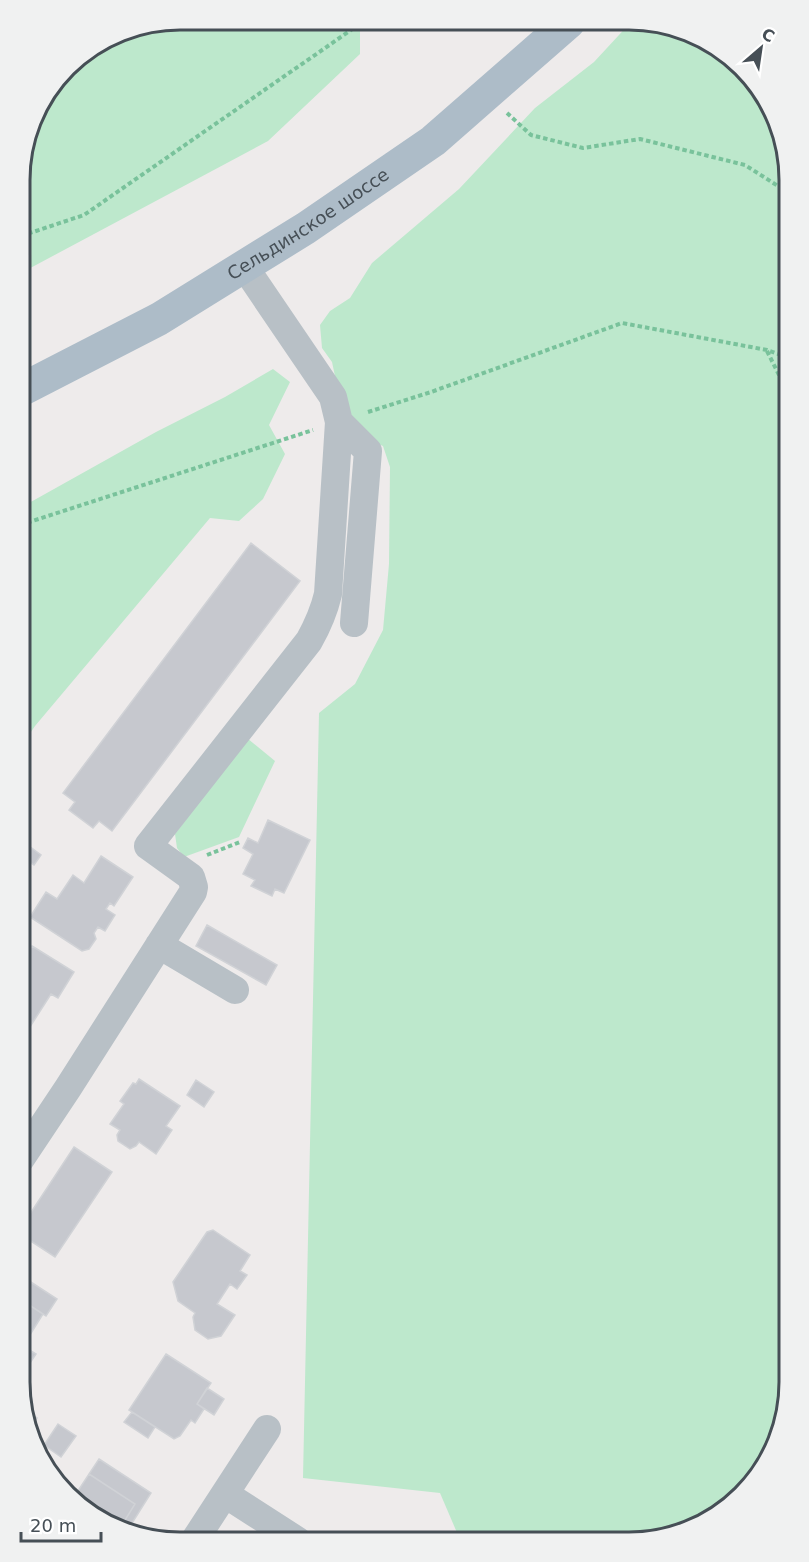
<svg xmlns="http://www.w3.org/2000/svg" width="809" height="1562" viewBox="0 0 809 1562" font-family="'DejaVu Sans',sans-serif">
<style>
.green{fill:#bde8cc}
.building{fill:#c6c8ce;stroke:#d0d2d6;stroke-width:1.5}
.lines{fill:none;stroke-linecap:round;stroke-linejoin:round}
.path{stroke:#79c29b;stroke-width:4;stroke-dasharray:4.5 3;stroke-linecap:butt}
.minor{stroke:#b8c0c6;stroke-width:28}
.major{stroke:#adbcc8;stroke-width:33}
.labels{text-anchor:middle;stroke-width:6;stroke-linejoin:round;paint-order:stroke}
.street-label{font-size:18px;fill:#464f56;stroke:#fff}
.rim{fill:none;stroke:#464f56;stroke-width:3}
</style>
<rect width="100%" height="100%" fill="#eeebeb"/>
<path class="green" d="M180 20 360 21V54L268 141 21 273V159L36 109 74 60 119 32Z
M631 22 660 23 735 60 781 129 789 180V1393L756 1480 680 1534 629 1542H461L440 1493 303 1478 319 713 355 684 383 630 389 564 390 467 383 446 366 439 341 404 332 362 322 348 320 325 330 311 350 298 372 263 459 189 535 108 594 62Z
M273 369 290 382 269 425 285 454 263 499 239 521 210 518 35 726 20 748V508L156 432 225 397Z
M247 738 275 761 239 837 184 857 177 848 175 834Z"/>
<path class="building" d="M251 543 300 581 112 831 99 821 93 828 69 810 75 802 63 793Z
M268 820 310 840 284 893 275 889 272 896 251 886 255 880 243 874 253 854 243 848 248 838 258 843Z
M29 846 41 855 34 865 22 857Z
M101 856 133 877 114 906 110 903 106 909 115 915 105 931 98 927 94 933 96 939 89 949 82 951 30 917 46 892 57 899 73 875 84 883Z
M207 925 277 965 266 985 196 946Z
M32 946 74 972 58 998 51 994 28 1030 20 1025V950L26 954Z
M139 1079 180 1106 166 1126 172 1130 156 1154 139 1142 136 1146 130 1149 118 1141 117 1135 120 1130 110 1124 124 1104 120 1101 133 1083 136 1084Z
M196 1080 214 1092 204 1107 187 1095Z
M74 1147 112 1172 55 1257 20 1234V1229Z
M213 1230 250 1255 240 1271 247 1275 237 1289 230 1284 217 1304 235 1315 221 1336 208 1339 195 1330 193 1317 195 1313 178 1301 173 1282 207 1232Z
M20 1275 57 1299 46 1316 20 1299Z
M20 1299 43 1314 23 1346 36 1354 22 1375 20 1373Z
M166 1354 211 1383 197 1404 204 1409 195 1423 191 1420 180 1436 174 1439 129 1410Z
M207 1388 224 1399 214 1415 197 1404Z
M24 1409 37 1418 28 1432Z
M132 1412 155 1427 148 1438 124 1422Z
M58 1424 76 1436 61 1457 44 1445Z
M99 1459 151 1493 129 1528 122 1525 135 1504 89 1474Z
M89 1474 135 1504 122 1525 74 1503 72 1500Z"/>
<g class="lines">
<path class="path" d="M507 113 531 135 583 148 640 139 745 165 789 193
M21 236 84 215 364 21
M767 351 789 395
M368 412 431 392 622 323 767 350 789 358
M20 525 313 430
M207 855 240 842"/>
<path class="minor" d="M339 422 368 451 354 623
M159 945 235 990
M20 1160 68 1088 193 892 194 887 191 877 148 846 309 641C318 625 324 611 328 594L339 422 333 397 244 266
M225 1494 298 1541
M194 1541 267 1429"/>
<path class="major" id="s1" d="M21 390 159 319 306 228 433 141 569 22"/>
</g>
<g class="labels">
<g class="street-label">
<text dy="6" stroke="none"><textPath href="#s1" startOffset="332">Сельдинское шоссе</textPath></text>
</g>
</g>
<path d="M0 0H809V1562H0ZM180 30H629A150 150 0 0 1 779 180V1382A150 150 0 0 1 629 1532H180A150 150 0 0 1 30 1382V180A150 150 0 0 1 180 30Z" fill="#f0f1f1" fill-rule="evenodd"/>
<path class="rim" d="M180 30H629A150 150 0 0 1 779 180V1382A150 150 0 0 1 629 1532H180A150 150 0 0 1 30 1382V180A150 150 0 0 1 180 30Z"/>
<g transform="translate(761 48) rotate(29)" stroke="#ffffff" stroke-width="4.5" paint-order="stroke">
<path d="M0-4.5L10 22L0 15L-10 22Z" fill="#464f56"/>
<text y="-9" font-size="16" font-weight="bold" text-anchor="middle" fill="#464f56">С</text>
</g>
<path d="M21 1532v9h80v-9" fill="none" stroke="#464f56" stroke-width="3"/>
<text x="30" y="1532" font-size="18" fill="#464f56" stroke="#ffffff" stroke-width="4.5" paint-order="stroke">20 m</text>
</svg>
